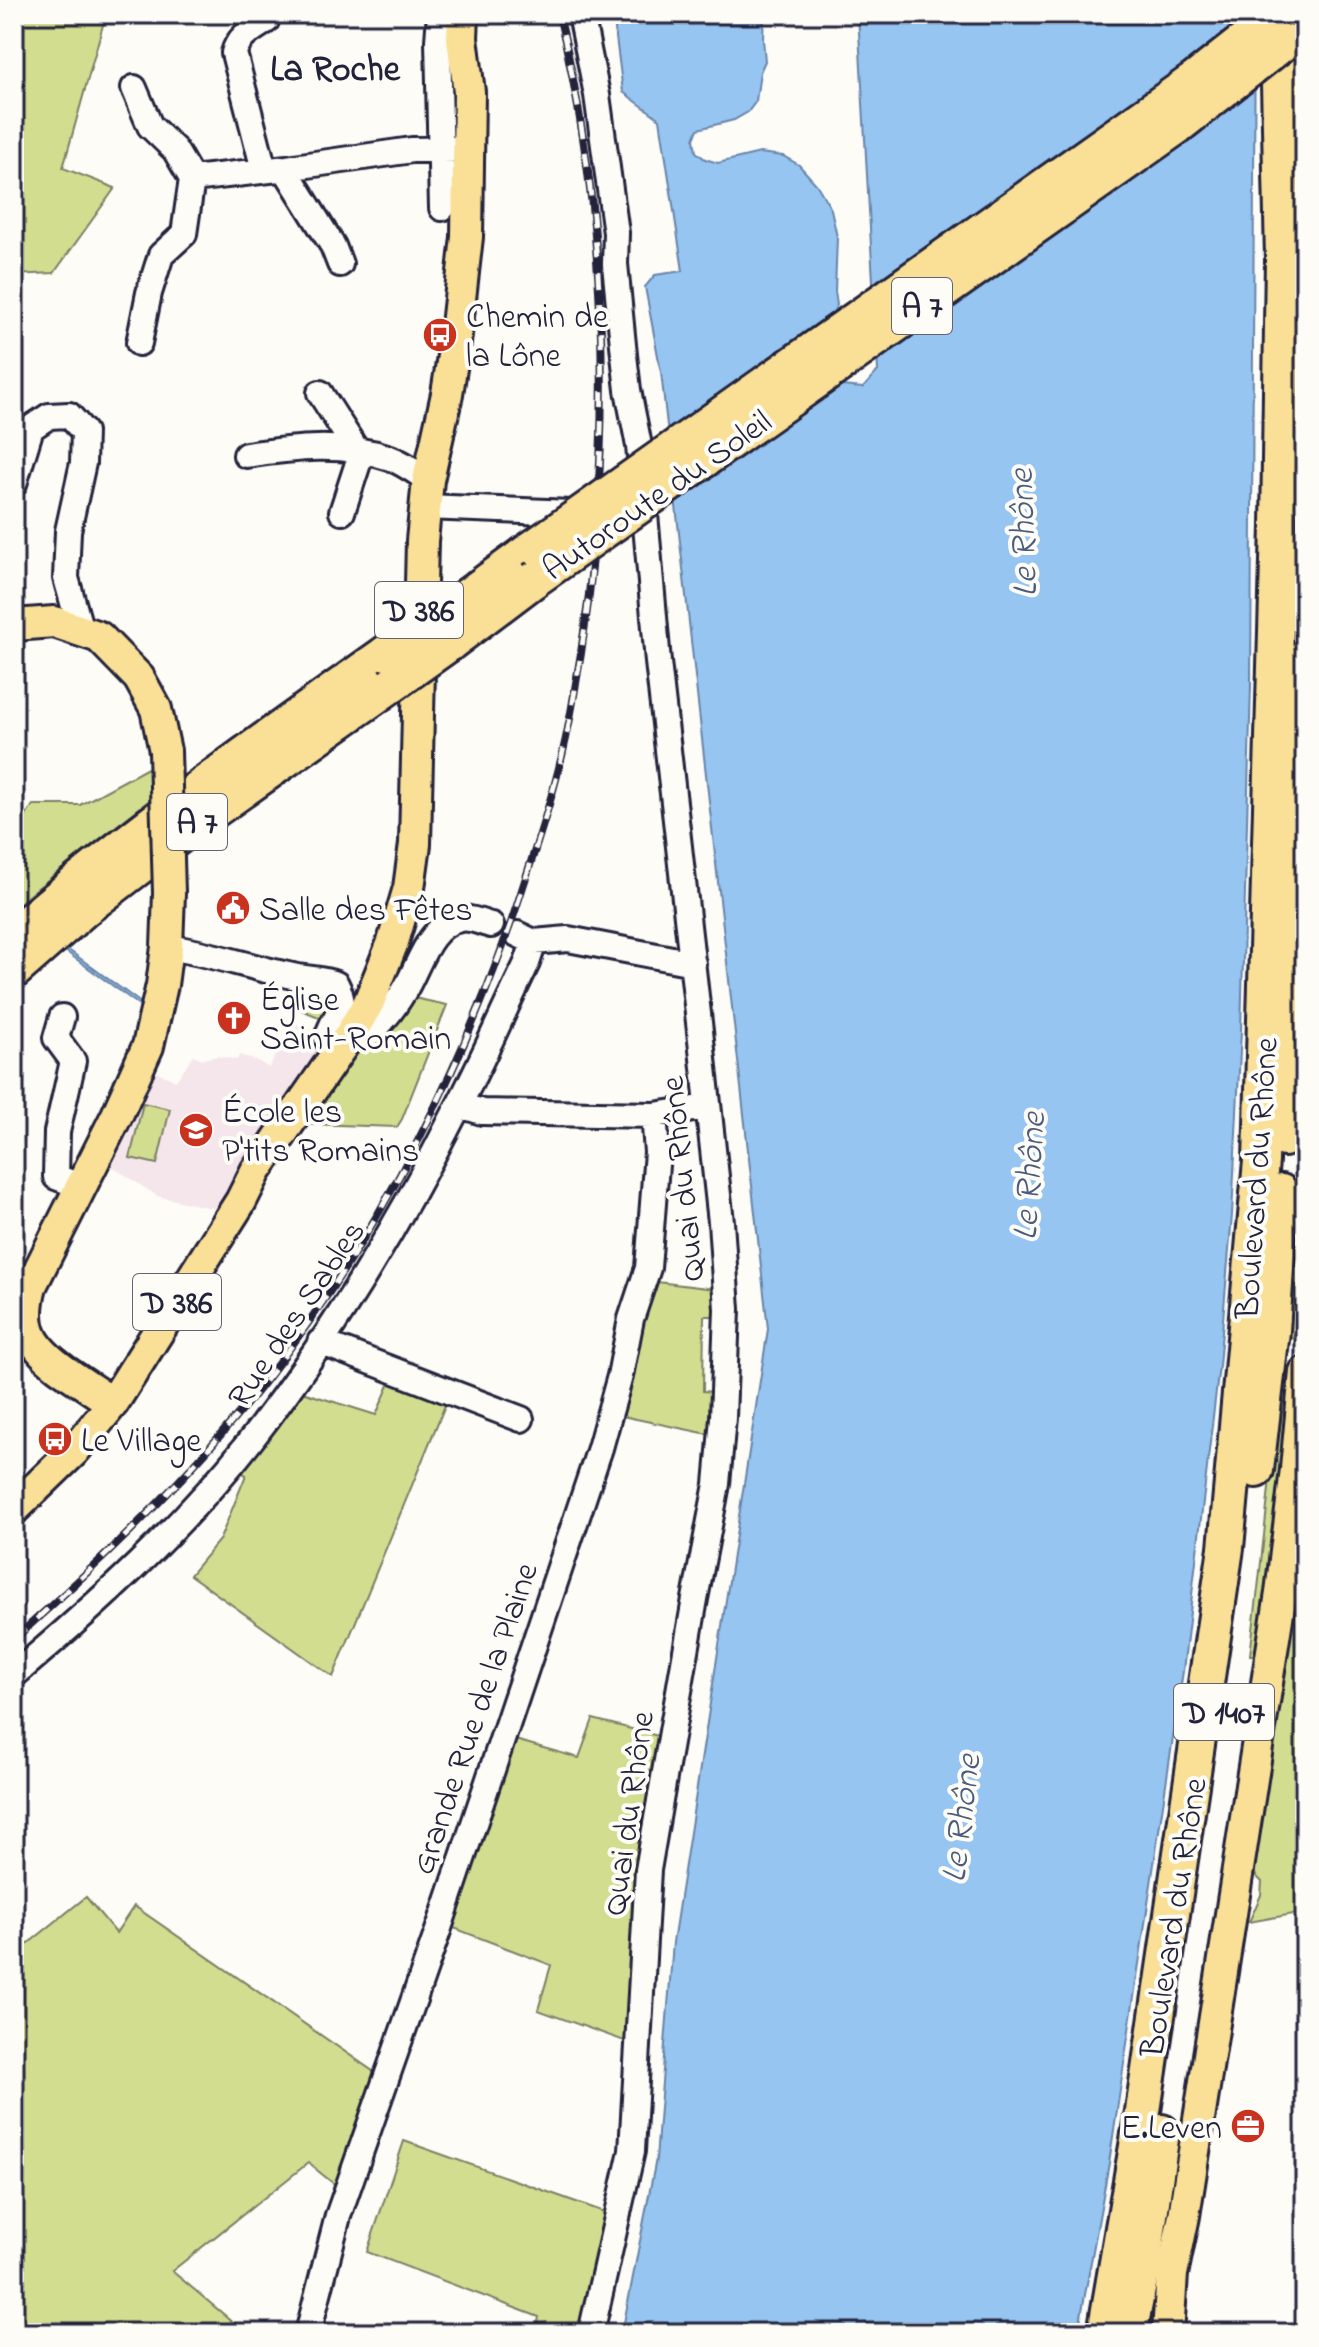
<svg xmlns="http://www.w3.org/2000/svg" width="1319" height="2347" viewBox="0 0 1319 2347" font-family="'Indie Flower',sans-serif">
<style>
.built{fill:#f5e6ec}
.green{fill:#d2dd90;stroke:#7a8066;stroke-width:2}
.water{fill:#96c5f1;stroke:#6884a8;stroke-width:2}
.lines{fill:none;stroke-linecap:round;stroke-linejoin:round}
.minor-casing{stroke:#22223b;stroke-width:30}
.major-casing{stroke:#22223b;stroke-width:36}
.highway-casing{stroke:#22223b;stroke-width:40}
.minor{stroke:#fdfcf7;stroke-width:24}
.major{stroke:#fadf96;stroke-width:30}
.highway{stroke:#fadf96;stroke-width:34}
.rail-casing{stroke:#22223b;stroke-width:8}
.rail{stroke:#fdfcf7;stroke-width:5;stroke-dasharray:15;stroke-linecap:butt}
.major-bridge-casing{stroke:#22223b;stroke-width:36;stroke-linecap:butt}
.highway-bridge-casing{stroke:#22223b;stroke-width:40;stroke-linecap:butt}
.major-bridge{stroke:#fadf96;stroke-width:30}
.highway-bridge{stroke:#fadf96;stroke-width:34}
.labels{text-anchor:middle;stroke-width:8;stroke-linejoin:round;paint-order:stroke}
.shield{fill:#fdfcf7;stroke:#646373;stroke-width:2}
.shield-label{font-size:32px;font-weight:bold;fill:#22223b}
.poi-label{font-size:34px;fill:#22223b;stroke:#fdfcf7;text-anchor:start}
.street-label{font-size:34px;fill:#22223b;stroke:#fdfcf7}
.neighbourhood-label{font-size:36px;font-weight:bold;fill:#22223b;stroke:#fdfcf7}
.water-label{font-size:36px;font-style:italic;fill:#4b5b7b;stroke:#fdfcf7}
</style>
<rect width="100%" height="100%" fill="#fdfcf7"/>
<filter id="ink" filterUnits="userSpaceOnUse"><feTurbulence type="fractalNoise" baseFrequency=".0125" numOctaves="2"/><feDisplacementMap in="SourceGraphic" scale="16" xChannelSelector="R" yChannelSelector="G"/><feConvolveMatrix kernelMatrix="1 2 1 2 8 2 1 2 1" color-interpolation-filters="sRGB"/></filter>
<g filter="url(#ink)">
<path class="built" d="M293 1022 313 1031 320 1057 220 1210 157 1196 110 1165 151 1069 176 1081 193 1055 203 1059 217 1056 237 1060 239 1055 258 1061 269 1068Z
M1305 1536V1610L1293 1609Z"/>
<path class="green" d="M14 14H106L63 168 115 188 54 273 14 275Z
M155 764 156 795 35 890 14 908V834L33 805H80Z
M304 986 327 989 331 997 321 1018 294 1007Z
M409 997 447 1005 402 1119 397 1127 309 1124 349 1058 376 1039Z
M1305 1005C1305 1116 1306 1227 1294 1337L1287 1342 1285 1365 1290 1376C1281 1470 1271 1563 1256 1655H1250C1277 1439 1295 1223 1305 1005Z
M143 1103 170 1109 157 1164 130 1158Z
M657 1282 715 1289 716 1316H704L703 1391 714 1392 713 1435 617 1415 638 1326Z
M392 1378 448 1398 333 1677 190 1575 220 1539 246 1475 240 1471 299 1391 376 1415Z
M1293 1609 1305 1610V1912L1249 1922 1261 1895 1262 1882 1256 1876 1252 1866Z
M593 1719 662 1737 630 2043 538 2010 551 1965 446 1925 508 1738 579 1758Z
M86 1897 116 1933 134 1906 377 2074 338 2187 308 2163 172 2271 246 2333H14V1955Z
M404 2141 610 2214 581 2333H536L539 2317 367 2252Z"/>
<path class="water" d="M613 14H764L763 39 765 61 760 72 756 101 748 112 734 120 698 129 694 139 696 152 705 159 718 163 760 153 783 156 799 165 817 185 831 209 837 237 835 291 837 305 831 316 833 370 842 386 863 388 878 371 858 14H1255L1251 685 1241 1030 1232 1215 1219 1366 1183 1671 1109 2163 1078 2333H622L656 2159 673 1942 768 1329 661 372 645 287 655 275 683 271 660 119 623 92Z
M14 892 25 918 141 1003 139 1005 23 920 15 906Z"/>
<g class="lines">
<g class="minor-casing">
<path id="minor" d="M440 14 438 41 442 208
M581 14 597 95 616 233 615 264 624 355 628 390 639 446 658 662 701 1040 721 1222 727 1309 723 1418 717 1484 695 1599 648 1870 632 2151 591 2333
M134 88 150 126 175 150 192 179
M287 168 290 177 333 246 340 264
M264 170 234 53C238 37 252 30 266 21L267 14
M139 343 149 293 161 255 184 234 192 179 287 168 412 150 470 149
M320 393 357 451
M246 455C293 448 343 442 390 458 404 463 416 472 428 480
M14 484 31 428 49 416 69 415 84 432 83 463 68 531 66 578 81 631
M425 507 572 513
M342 512 362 451
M534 942 568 939 693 963
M167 947C212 953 254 969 298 977 311 979 323 979 336 984 350 1011 333 1013 327 1039L338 1052
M62 1017 56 1038 73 1061 57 1132 56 1177 80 1186
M351 1033 363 1038C379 1027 394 1008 404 991 419 967 428 924 461 919 470 917 482 923 491 925
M460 1105 482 1112 654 1115 708 1107
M320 1342 521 1419
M14 1675C99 1603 182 1528 251 1440 331 1337 400 1222 459 1105 483 1059 504 1010 527 963L534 942 517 934
M308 2333 338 2216 439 1928 600 1448 620 1376 631 1319 648 1268 657 1152 654 1115"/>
</g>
<g class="major-casing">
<path id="major" d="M14 625 54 622 99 637 139 678 156 709 165 751
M113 1403C97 1393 81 1382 65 1371 31 1347 20 1328 31 1286L117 1115 148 1046 162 985 167 947 169 893
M14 1509 74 1451 113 1403 241 1201 256 1171 351 1033 369 1002 393 942 409 888 415 844 422 541 428 480 447 394 455 343 467 237 469 92 462 38 463 14
M1168 2333 1172 2274 1184 2216 1281 1593 1296 1469 1305 1372"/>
</g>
<g class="highway-casing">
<path id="highway" d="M1305 24V129
M452 607 534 547
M449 644 534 580
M14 934C132 833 259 743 386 653
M14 971 86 908 199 821 390 686
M1284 1139 1305 657
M1256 1470 1272 1331 1281 1192
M1105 2333 1143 2111 1226 1548 1261 1161 1279 526 1283 259 1279 83 1281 22
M1129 2333 1143 2264 1162 2132"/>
</g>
<use href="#minor" class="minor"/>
<use href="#major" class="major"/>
<use href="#highway" class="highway"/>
<g class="rail-casing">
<path id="rail" d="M14 1639C102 1561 188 1479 261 1386 383 1232 472 1052 530 865 547 813 563 761 572 707 614 476 613 243 559 14"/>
</g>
<use href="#rail" class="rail"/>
<g class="major-bridge-casing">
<path id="major-bridge" d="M165 751 169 893"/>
</g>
<g class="highway-bridge-casing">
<path id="highway-bridge" d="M534 547 1194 80 1278 14
M534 580 1178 126 1305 26
M386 653 452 607
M390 686 449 644"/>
</g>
<use href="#major-bridge" class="major-bridge"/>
<use href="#highway-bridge" class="highway-bridge"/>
</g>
</g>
<defs>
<g id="bus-disc" transform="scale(1.8)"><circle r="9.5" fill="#c8321e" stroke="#fdfcf7"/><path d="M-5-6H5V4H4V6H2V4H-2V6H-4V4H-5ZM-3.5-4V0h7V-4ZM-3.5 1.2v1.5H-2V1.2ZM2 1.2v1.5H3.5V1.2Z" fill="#fff"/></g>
<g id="civic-disc" transform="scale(1.8)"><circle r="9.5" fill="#c8321e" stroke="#fdfcf7"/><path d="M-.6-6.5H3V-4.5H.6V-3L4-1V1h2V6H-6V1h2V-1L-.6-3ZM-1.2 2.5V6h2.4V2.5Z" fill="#fff"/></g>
<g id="church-disc" transform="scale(1.8)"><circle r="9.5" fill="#c8321e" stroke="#fdfcf7"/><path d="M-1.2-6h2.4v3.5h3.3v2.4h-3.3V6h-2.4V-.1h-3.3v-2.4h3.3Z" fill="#fff"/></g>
<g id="school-disc" transform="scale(1.8)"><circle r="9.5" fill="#c8321e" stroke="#fdfcf7"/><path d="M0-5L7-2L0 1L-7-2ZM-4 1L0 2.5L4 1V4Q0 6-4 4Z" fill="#fff"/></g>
<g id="office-disc" transform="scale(1.8)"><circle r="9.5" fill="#c8321e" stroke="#fdfcf7"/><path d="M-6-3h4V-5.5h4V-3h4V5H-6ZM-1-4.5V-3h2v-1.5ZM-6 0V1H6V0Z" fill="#fff"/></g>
</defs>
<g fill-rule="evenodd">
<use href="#bus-disc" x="440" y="335"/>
<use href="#civic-disc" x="233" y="908"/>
<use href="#church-disc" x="234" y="1018"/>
<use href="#school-disc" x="196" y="1130"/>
<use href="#bus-disc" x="55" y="1439"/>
<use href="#office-disc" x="1248" y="2126"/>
</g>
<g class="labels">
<g class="shield">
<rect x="892" y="278" width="60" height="56" rx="6"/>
<rect x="375" y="582" width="88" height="56" rx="6"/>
<rect x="167" y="794" width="60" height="56" rx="6"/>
<rect x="133" y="1274" width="88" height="56" rx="6"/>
<rect x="1174" y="1684" width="100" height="56" rx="6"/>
</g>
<g class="shield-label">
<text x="922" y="317">A 7</text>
<text x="419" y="621">D 386</text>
<text x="197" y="833">A 7</text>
<text x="177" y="1313">D 386</text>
<text x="1224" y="1723">D 1407</text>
</g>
<g class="poi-label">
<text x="466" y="327">Chemin de<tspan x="466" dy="39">la Lône</tspan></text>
<text x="259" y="920">Salle des Fêtes</text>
<text x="260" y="1010">Église<tspan x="260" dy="39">Saint-Romain</tspan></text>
<text x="222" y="1122">École les<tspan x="222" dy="39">P'tits Romains</tspan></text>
<text x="81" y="1451">Le Village</text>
<text x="1222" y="2138" text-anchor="end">E.Leven</text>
</g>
<g class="street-label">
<text transform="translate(656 494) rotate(-35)" y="12">Autoroute du Soleil</text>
<text transform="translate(1255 1178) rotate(-86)" y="12">Boulevard du Rhône</text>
<text transform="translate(681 1179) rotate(-96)" y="12">Quai du Rhône</text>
<text transform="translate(295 1313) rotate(-56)" y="12">Rue des Sables</text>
<text transform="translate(473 1718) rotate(-71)" y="12">Grande Rue de la Plaine</text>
<text transform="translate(627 1813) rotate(-82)" y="12">Quai du Rhône</text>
<text transform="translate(1172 1917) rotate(-81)" y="12">Boulevard du Rhône</text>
</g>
<g class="neighbourhood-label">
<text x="335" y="80">La Roche</text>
</g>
<g class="water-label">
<text transform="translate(1021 533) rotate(-92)" y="13">Le Rhône</text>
<text transform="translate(1027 1176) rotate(-86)" y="13">Le Rhône</text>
<text transform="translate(959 1818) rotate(-83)" y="13">Le Rhône</text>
</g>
</g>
<rect width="1319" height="2347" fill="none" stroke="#fdfcf7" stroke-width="48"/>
<rect x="24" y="24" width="1271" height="2299" fill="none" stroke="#22223b" stroke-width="3" filter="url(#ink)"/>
</svg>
